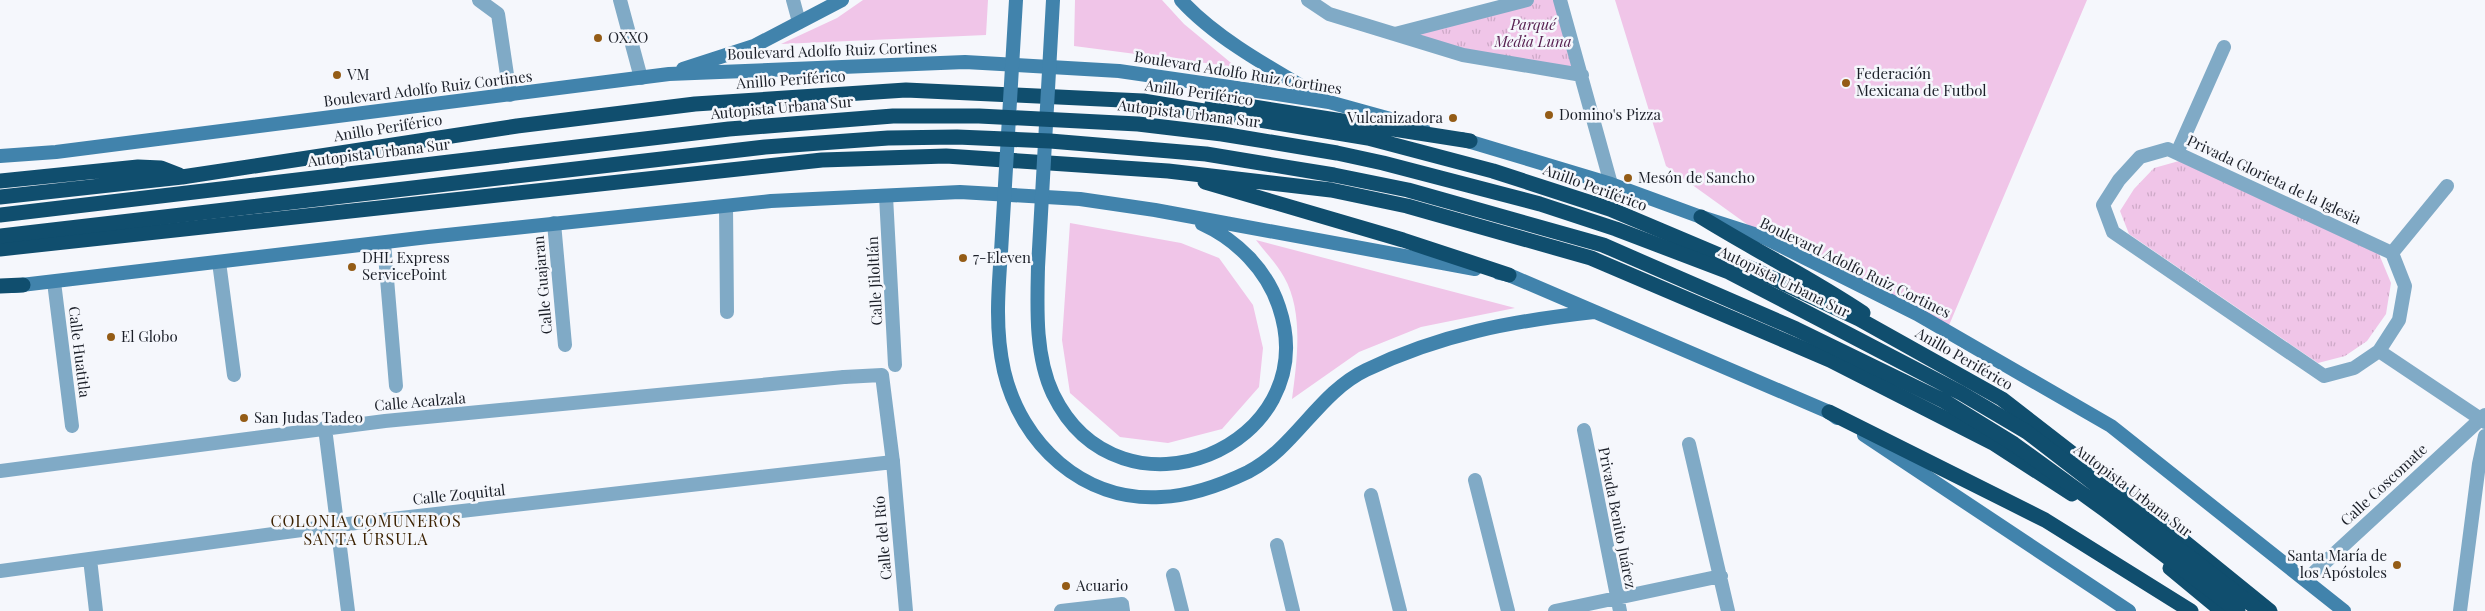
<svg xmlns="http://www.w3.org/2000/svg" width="2485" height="611" viewBox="0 0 2485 611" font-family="'Playfair Display',serif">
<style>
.grass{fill:#f0c5e8}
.park{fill:url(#park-tufts)}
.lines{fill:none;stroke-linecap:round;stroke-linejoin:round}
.pedestrian{stroke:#80aac6;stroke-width:14}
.minor{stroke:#80aac6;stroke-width:14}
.secondary{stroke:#4183ac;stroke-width:14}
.motorway{stroke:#104e6e;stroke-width:15}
.secondary-bridge{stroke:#4183ac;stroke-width:14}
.motorway-bridge{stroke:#104e6e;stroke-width:15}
.poi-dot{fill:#945c16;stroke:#f5f7fc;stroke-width:2}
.labels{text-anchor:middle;stroke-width:5;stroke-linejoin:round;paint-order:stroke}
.park-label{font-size:15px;font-style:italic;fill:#572051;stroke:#f5f7fc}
.poi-label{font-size:15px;fill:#1b1f28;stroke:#f5f7fc;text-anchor:start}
.street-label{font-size:15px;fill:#1b1f28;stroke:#f5f7fc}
.neighbourhood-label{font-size:16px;letter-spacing:1px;fill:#3c2202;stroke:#f5f7fc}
</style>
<defs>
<pattern id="park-tufts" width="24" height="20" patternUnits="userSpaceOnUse" patternTransform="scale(1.25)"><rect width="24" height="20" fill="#f0c5e8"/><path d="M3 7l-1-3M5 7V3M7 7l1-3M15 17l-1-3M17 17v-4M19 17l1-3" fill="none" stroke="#cda9c7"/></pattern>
</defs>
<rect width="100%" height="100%" fill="#f5f7fc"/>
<path class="grass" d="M863 0H988L986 35 781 44 837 18Z
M1075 0H1162L1184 24 1236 67 1074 46Z
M1615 0H2087L1947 330 1755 230 1666 166Z
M1070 223 1181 243 1219 258 1253 305 1263 348 1259 387 1222 429 1168 443 1120 437 1070 393 1062 340Z
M1256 240 1515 308 1421 327 1359 352 1292 399C1297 361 1304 312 1284 277 1277 264 1265 252 1256 240Z"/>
<path class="park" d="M1527 0H1560L1582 75 1393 35Z
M2179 161 2379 254 2391 283 2386 314 2367 341 2345 356 2318 363 2129 234 2120 211 2134 189 2154 168Z"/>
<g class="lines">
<path class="pedestrian" d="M844 377 882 375 893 462"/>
<path class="minor" d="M479 0 498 14 510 95
M620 0 641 78
M793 0 799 22
M1308 0 1329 14 1463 55 1582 75
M1560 0 1611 184
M1395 34 1527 0
M2168 149 2392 253 2405 286 2399 320 2379 351 2354 368 2324 376 2113 232 2103 205 2119 180 2140 157Z
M2177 153 2224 47
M886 196 895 365
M726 206 727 312
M554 223 565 345
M384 243 396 386
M2392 253 2447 186
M219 262 234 375
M54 282 72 426
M2379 351 2485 422
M325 428 348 611
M1584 430 1620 611
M1689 444 1728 611
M0 471 385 421 844 377
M1475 480 1508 611
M1371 495 1400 611
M1277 545 1293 611
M90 559 96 611
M0 571 339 525 893 462 906 611
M1173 575 1182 611
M2306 580 2485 415
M1061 611 1122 604 1123 611
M1555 611 1721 576
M2460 611 2479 464 2485 436"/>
<path class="secondary" d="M1181 0C1216 39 1276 71 1322 98
M683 69 754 46 842 0
M1461 139 1611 184 1701 217 1763 237 1917 314 2111 426 2344 611
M0 156 56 152 669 74 965 62 1119 71 1264 92 1329 102 1423 128
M1001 252C998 292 995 331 1004 371 1021 444 1083 502 1161 497 1190 496 1221 485 1248 472 1295 448 1318 393 1366 370 1441 334 1512 321 1594 312
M1038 267C1037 308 1035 356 1053 394 1120 532 1326 447 1279 307 1267 270 1237 240 1202 224
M1499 273 1509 275 1829 412 1837 418
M13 286 428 237 771 201 960 192 1080 199 1155 210 1475 269
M1864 435 2129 611"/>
<path class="motorway" d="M1212 104 1241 105 1470 141
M0 181 138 167 161 168 179 175
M1205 182 1403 240 1509 275
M0 197 182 177 517 126 695 104 906 90 1143 101 1368 138 1493 171 1610 209 1757 271 1859 319 2002 399 2149 513 2270 611
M1701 217C1754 250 1811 278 1863 313
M0 249 822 160 946 156 1168 171 1331 190 1407 206 1591 258 1830 360 1993 443 2072 494
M0 286 23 285
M1829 412 2045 520 2191 611
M2170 568 2222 611"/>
<path class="secondary-bridge" d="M1001 252 1016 0
M1038 267 1053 0"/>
<path class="motorway-bridge" d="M0 215 729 129 893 116H979L1138 124 1222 134 1337 153 1383 163 1540 204 1616 229 1729 272 1961 393 2027 432 2260 611
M0 236 765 147 888 138 957 137 1050 141 1206 154 1334 175 1408 190 1603 245 1796 329 1944 401 2014 444 2105 510 2238 611"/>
</g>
<g class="poi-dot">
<circle cx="598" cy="38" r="5"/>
<circle cx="337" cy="75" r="5"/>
<circle cx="1846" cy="83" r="5"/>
<circle cx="1549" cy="115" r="5"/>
<circle cx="1453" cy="118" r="5"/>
<circle cx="1628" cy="178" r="5"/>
<circle cx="963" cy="258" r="5"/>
<circle cx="352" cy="267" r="5"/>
<circle cx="111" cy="337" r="5"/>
<circle cx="244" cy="418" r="5"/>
<circle cx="2397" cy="565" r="5"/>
<circle cx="1066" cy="586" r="5"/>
</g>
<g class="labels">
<g class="park-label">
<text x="1533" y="30">Parqué<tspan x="1533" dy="17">Media Luna</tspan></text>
</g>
<g class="poi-label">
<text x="608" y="43">OXXO</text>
<text x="1856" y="79">Federación<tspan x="1856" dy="17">Mexicana de Futbol</tspan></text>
<text x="347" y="80">VM</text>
<text x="1559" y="120">Domino's Pizza</text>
<text x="1443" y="123" text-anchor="end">Vulcanizadora</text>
<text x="1638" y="183">Mesón de Sancho</text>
<text x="362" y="263">DHL Express<tspan x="362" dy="17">ServicePoint</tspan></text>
<text x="973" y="263">7-Eleven</text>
<text x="121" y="342">El Globo</text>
<text x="254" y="423">San Judas Tadeo</text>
<text x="2387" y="561" text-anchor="end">Santa María de<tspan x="2387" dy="17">los Apóstoles</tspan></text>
<text x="1076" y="591">Acuario</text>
</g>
<g class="street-label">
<text transform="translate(832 51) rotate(-2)" y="5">Boulevard Adolfo Ruiz Cortines</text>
<text transform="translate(1238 73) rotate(9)" y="5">Boulevard Adolfo Ruiz Cortines</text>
<text transform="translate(791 80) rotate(-4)" y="5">Anillo Periférico</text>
<text transform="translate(428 89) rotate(-7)" y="5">Boulevard Adolfo Ruiz Cortines</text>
<text transform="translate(1199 93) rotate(8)" y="5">Anillo Periférico</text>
<text transform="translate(782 108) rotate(-5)" y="5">Autopista Urbana Sur</text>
<text transform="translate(1189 114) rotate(7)" y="5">Autopista Urbana Sur</text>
<text transform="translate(388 128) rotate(-9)" y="5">Anillo Periférico</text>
<text transform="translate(379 153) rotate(-7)" y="5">Autopista Urbana Sur</text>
<text transform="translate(2274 180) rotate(25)" y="5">Privada Glorieta de la Iglesia</text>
<text transform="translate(1595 188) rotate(20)" y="5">Anillo Periférico</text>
<text transform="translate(1855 268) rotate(26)" y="5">Boulevard Adolfo Ruiz Cortines</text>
<text transform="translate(875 281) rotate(-93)" y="5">Calle Jiloltlán</text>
<text transform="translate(1784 282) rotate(26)" y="5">Autopista Urbana Sur</text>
<text transform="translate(543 285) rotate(-95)" y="5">Calle Guajaran</text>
<text transform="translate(79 352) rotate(83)" y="5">Calle Huatitla</text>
<text transform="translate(1964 359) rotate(30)" y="5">Anillo Periférico</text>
<text transform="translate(420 402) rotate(-5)" y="5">Calle Acalzala</text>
<text transform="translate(2384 485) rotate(-43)" y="5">Calle Coscomate</text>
<text transform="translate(2133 491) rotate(37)" y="5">Autopista Urbana Sur</text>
<text transform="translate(459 495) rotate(-6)" y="5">Calle Zoquital</text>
<text transform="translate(1617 518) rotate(79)" y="5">Privada Benito Juárez</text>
<text transform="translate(883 538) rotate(-95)" y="5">Calle del Río</text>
</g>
<g class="neighbourhood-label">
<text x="366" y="527">COLONIA COMUNEROS<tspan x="366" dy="18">SANTA ÚRSULA</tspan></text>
</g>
</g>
</svg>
